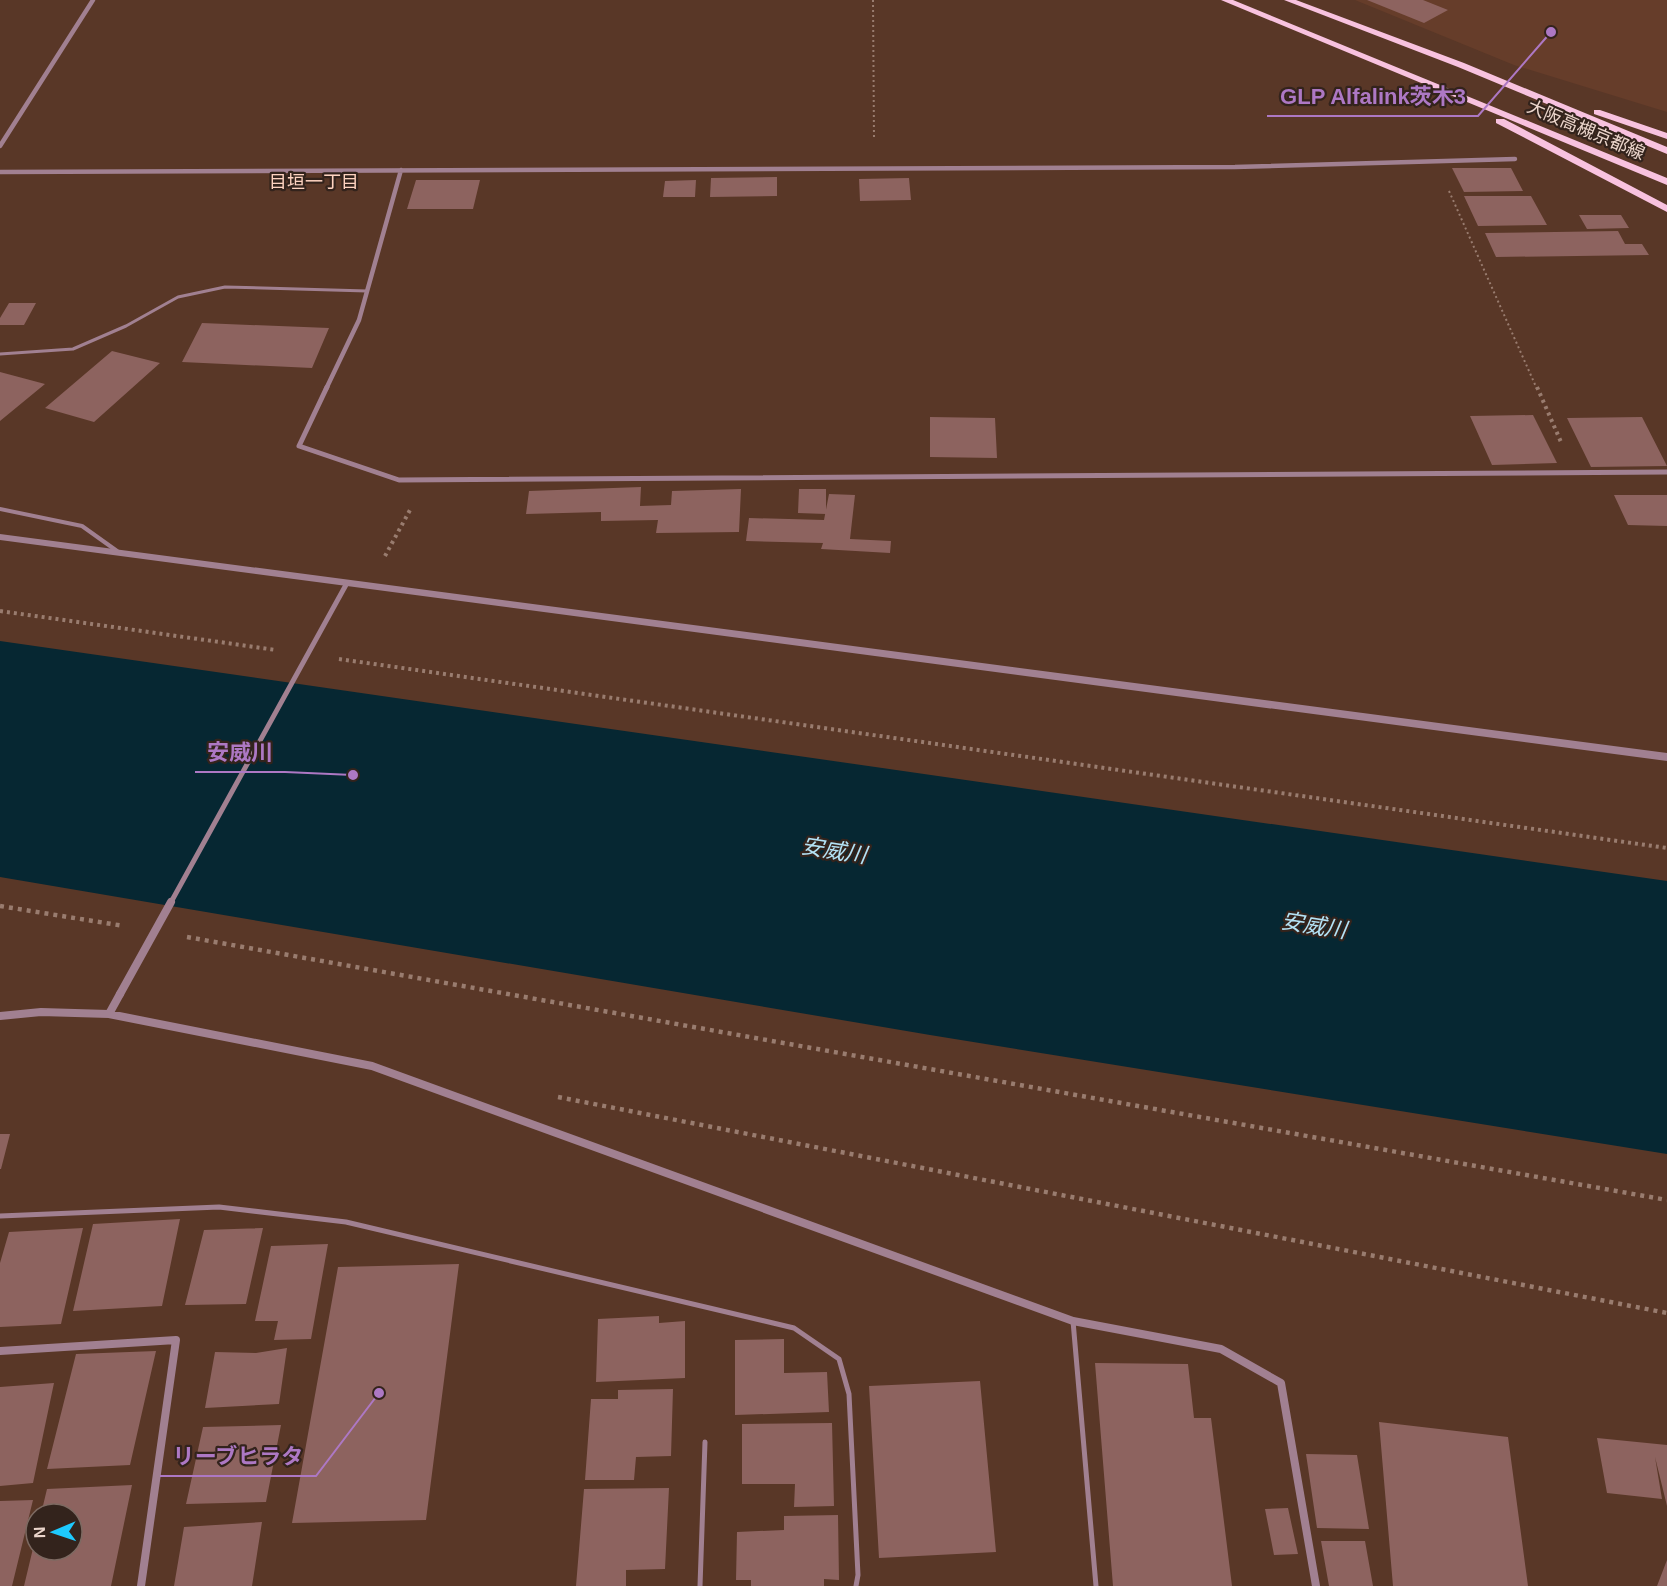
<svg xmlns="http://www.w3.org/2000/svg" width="1667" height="1586" viewBox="0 0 1667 1586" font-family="Arial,'Noto Sans JP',sans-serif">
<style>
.built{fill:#663d2a}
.water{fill:#062732}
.building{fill:#8d635f}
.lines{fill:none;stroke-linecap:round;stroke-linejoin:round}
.path-far2{stroke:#997c6f;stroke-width:2;stroke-dasharray:2 3;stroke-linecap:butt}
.path-far1{stroke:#997c6f;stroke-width:4;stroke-dasharray:3 4;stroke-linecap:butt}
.path{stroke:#997c6f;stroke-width:4.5;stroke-dasharray:4 5;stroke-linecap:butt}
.service-far2{stroke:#a18091;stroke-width:3}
.service-far1{stroke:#a18091;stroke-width:4}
.service{stroke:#a18091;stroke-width:5}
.minor-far2{stroke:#a18091;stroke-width:4.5}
.minor-far1{stroke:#a18091;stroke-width:5}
.minor{stroke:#a18091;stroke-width:8}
.tertiary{fill:#a18091;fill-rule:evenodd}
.primary{fill:#f8c2df;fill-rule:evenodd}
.minor-bridge-far1{stroke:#a18091;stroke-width:5}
.minor-bridge{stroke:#a18091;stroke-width:8}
.labels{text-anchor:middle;stroke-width:4.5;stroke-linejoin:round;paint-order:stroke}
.far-street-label{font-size:18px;fill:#ebd5cb;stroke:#33231c}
.far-neighbourhood-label{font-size:18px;fill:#fed3c0;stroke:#33231c}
.water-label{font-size:22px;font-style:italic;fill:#b4e3f6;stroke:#33231c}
.leader{fill:none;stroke:#ad78c4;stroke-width:2}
.callout-dot{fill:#ad78c4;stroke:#33231c;stroke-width:2}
.callout-label{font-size:22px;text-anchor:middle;font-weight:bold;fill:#ad78c4;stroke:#33231c;stroke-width:4.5;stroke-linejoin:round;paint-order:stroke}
</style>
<rect width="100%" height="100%" fill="#593727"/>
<path class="built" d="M1355 0H1667V112L1514 65Z"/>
<path class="water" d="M0 641 1667 881V1154L930 1035 0 877Z"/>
<path class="building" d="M1367 0H1423L1448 10 1424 23Z
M1452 168H1511L1523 191 1464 192Z
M777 177V196L710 197 711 178Z
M909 178 911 200 860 201 859 179Z
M416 180H480L473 209H407Z
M696 180 695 197H663L665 181Z
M1464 196H1531L1547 225 1478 226Z
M1579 215H1621L1629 228 1587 229Z
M1618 231 1625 244H1642L1649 255 1496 257 1485 233Z
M9 303H36L24 325H0V318Z
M202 323 329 328 312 368 182 362Z
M112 351 160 363 94 422 45 408Z
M0 372 45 384 0 421Z
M1533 415 1557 463 1492 465 1470 416Z
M930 417 995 418 997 458 930 457Z
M1642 417 1667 466 1591 467 1567 418Z
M641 487 640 506 671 505 672 491 741 489 739 532 656 533 658 520 601 521V512L526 514 529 491Z
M799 489H826V514L798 513Z
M829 494 855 495 850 539 891 541 890 553 821 549 823 543 746 541 749 518 824 520Z
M1614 495H1667V526L1628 525Z
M0 1134H10L1 1169H0Z
M180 1219 162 1306 73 1311 93 1224Z
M83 1228 61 1324 0 1327V1263L9 1232Z
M263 1228 246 1304 185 1305 204 1230Z
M328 1244 311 1339 274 1340 278 1321H255L271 1246Z
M459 1264 426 1520 292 1523 338 1267Z
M659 1316V1323L685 1321V1378L596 1382 598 1319Z
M784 1339V1373L827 1372 829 1412 735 1415V1340Z
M287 1348 279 1404 205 1408 215 1352 256 1353Z
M156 1351 130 1465 47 1469 76 1354Z
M1095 1363 1188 1364 1194 1418H1211L1232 1586H1113Z
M980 1381 996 1552 879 1558 869 1386Z
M54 1383 33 1483 0 1486V1387Z
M673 1389 671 1456 636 1457 634 1480H585L591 1399H618V1390Z
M1379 1422 1508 1437 1528 1586H1393Z
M832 1423 834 1506 794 1507 795 1484H742V1424Z
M281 1425 266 1502 186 1504 203 1427Z
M1597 1438 1667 1445V1506L1655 1457 1662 1499 1607 1493Z
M1306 1454 1357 1455 1369 1529 1317 1528Z
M132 1485 111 1586H24L35 1540 36 1550H72V1514H41L47 1489Z
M669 1488 665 1569 626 1570V1586H576L584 1489Z
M33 1500 12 1586H0V1501Z
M1288 1508 1298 1554 1274 1555 1265 1509Z
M838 1515 839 1580 824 1579V1586H751V1580H736L737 1532 784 1530V1516Z
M262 1522 252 1586H174L184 1527Z
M1321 1541H1365L1373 1586H1329Z
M1667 1560V1586H1657Z"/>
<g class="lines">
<path class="path-far2" d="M873 0 874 139
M1449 191 1537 389"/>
<path class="path-far1" d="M1537 387 1561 442
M385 556 410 510
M0 611 276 650
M339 659 1667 848"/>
<path class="path" d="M0 906 124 926
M187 937 1667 1200
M558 1097 1667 1313"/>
<path class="service-far2" d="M0 354 73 349 126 326 178 297 225 287 367 291"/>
<path class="service-far1" d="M0 509 82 526 117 551"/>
<path class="service" d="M0 1216 219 1207 346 1222 794 1328 839 1359 849 1394 858 1575 856 1586
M1073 1321 1096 1586
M700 1586 705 1442"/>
<path class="minor-far2" d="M0 146 93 0
M0 172 1235 167 1515 159
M326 389 359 320 401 170"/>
<path class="minor-far1" d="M327 387 299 446 399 480 1667 472"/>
<path class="minor" d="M109 1014 120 994
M0 1016 41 1012 109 1014 372 1066 1073 1321 1221 1349 1281 1383 1316 1586
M0 1351 176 1340 141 1586"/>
<path class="tertiary" d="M0 534 1667 753V761L0 540Z"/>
<path class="primary" d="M1221 0H1233L1667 178V185Z
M1284 0H1296L1464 63 1667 147V154L1458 67Z
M1594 110H1600L1667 133V139L1594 114Z
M1496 119H1504L1667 205V212L1496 123Z"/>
<path class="minor-bridge-far1" d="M170 904 347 583"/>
<path class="minor-bridge" d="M120 994 171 902"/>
</g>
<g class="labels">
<g class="far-street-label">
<text transform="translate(1586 130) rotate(23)" y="6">大阪高槻京都線</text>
</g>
<g class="far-neighbourhood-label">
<text x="314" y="188">目垣一丁目</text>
</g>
<g class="water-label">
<text transform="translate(834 850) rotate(9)" y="8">安威川</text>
<text transform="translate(1314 925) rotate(9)" y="8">安威川</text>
</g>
</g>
<path class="leader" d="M1551 32L1478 116H1267M353 775L285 772H195M379 1393L316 1476H160"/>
<g class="callout-dot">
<circle cx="1551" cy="32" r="6"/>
<circle cx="353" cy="775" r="6"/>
<circle cx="379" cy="1393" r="6"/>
</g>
<g class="callout-label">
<text x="1373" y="104">GLP Alfalink茨木3</text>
<text x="240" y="760">安威川</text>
<text x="238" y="1464">リーブヒラタ</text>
</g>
<g transform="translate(54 1532) rotate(268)"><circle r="28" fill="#33231c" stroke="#7d6a62" stroke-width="1.5"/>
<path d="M0-4.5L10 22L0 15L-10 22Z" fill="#1ec9fd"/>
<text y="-9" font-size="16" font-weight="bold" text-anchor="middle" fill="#ebd5cb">N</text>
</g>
</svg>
